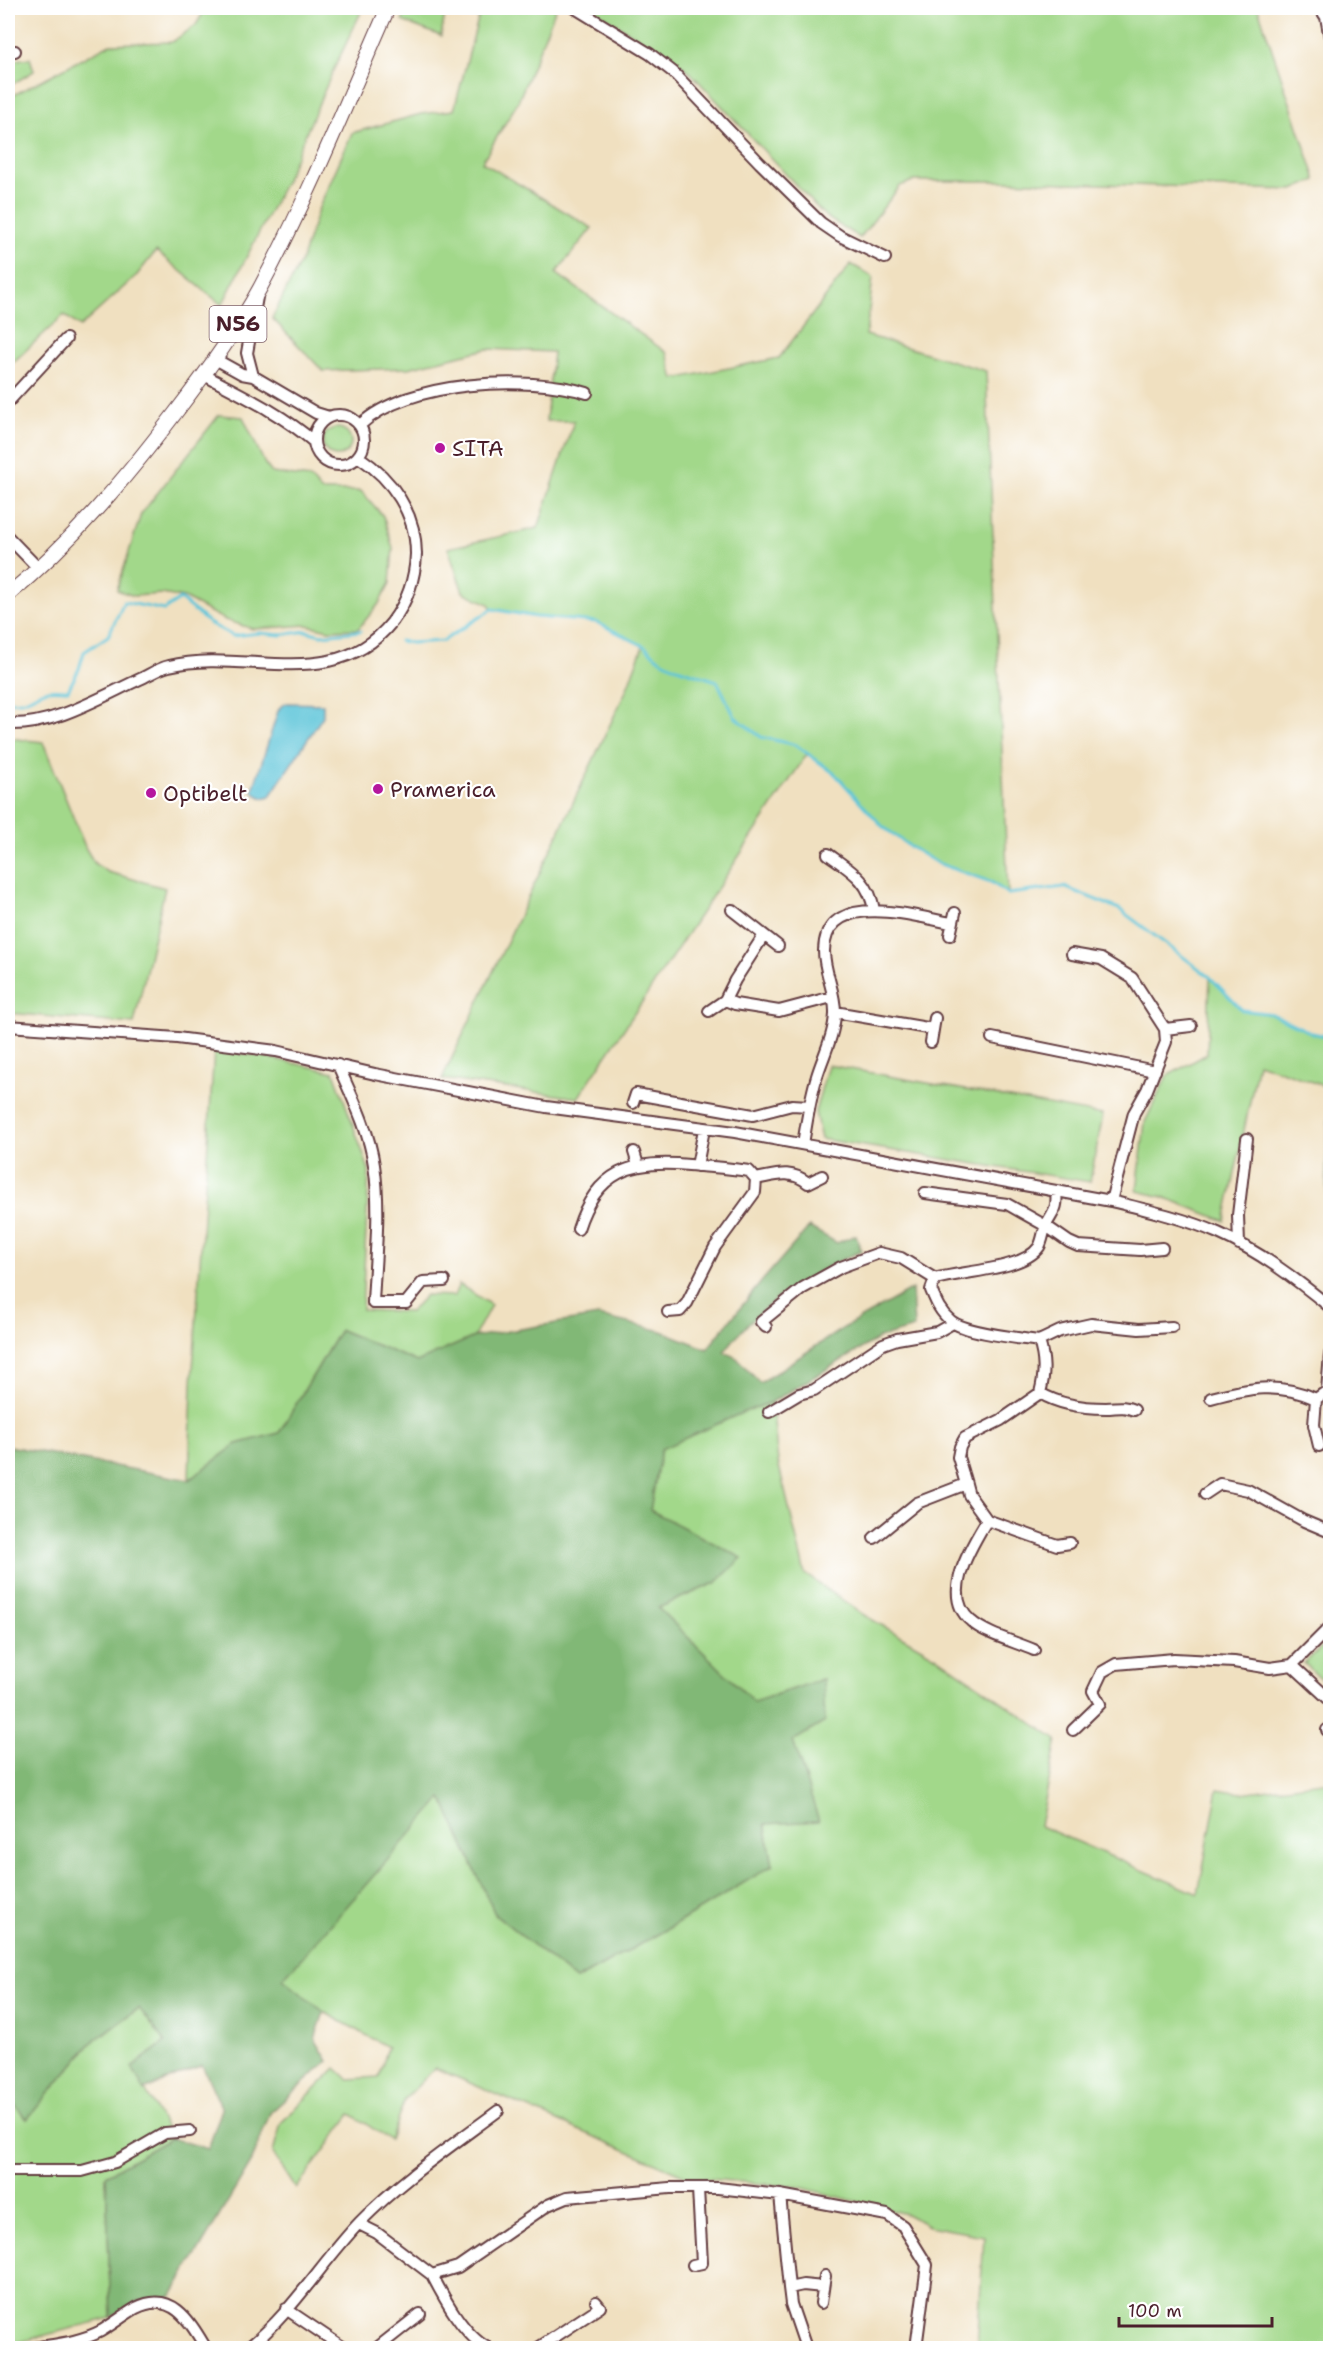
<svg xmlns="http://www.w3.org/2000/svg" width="1338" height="2356" viewBox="0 0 1338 2356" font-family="'Shantell Sans',sans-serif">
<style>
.green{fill:#a2d88a;stroke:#767c5a;stroke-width:1.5}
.forest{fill:#81b876;stroke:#666c50;stroke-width:1.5}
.water{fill:#5dc5d9;stroke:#547282;stroke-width:1.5}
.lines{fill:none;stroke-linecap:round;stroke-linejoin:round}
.stream{stroke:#5dc5d9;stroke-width:3}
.minor-casing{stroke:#633c41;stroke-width:14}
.major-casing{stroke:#633c41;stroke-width:16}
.minor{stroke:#fff;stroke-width:10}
.major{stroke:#fff;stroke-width:14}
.poi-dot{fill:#b5179e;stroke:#fff;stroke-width:2}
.labels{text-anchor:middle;stroke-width:4.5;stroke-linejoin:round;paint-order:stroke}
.shield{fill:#fff;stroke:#80626b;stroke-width:1.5}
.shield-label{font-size:21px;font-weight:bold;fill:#4a1f2b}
.poi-label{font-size:22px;fill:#4a1f2b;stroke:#fff;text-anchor:start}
</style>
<rect width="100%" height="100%" fill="#fff"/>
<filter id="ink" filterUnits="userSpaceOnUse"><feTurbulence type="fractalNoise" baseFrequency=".0167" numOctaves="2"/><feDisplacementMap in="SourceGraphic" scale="12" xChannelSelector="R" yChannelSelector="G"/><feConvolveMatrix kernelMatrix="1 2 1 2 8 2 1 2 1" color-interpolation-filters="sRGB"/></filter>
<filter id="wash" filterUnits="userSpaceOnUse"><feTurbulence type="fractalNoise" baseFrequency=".008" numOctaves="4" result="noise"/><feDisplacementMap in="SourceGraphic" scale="24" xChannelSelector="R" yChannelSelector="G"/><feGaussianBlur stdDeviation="1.35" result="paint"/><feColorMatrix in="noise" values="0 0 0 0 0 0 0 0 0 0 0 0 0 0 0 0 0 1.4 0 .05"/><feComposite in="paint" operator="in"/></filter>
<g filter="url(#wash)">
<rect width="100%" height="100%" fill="#f0e0c0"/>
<path class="green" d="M206 8H363L332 73 285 182 222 305 156 251 137 275 80 327 64 315 8 367V98L110 44 172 42 196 25Z
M408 8H446L441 36 402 21Z
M481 8H556L518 102 482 162 592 228 556 273 667 353 674 379 779 358 851 264 873 277 866 335 986 371 1008 894 991 882 937 863 909 846 882 826 835 774 807 754 578 1098 442 1079 625 693 643 646 596 622 536 617 492 609 489 604 463 592 448 548 538 528 574 421H546L553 352 487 349 408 368 323 371 272 318 302 259 318 210 352 133 421 114 454 110Z
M591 8H1258L1316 180 1293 190 1004 181H913L900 186 860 238 826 217 687 69Z
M30 58 34 71 8 87V61Z
M219 415 243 417 265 464 272 473 310 478 321 491H361L383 516 393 548 390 583 378 605 358 629 329 630 307 625 253 629 225 620 184 598 162 594 134 596 117 590 141 514Z
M323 442a14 14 0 1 1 28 0a14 14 0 1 1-28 0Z
M8 738 43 742 86 849 95 864 108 872 165 888 134 1024 8 1013Z
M1210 977 1242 1010 1272 1014 1312 1033 1330 1037V1088L1258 1063 1225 1221 1163 1197 1137 1191 1145 1122 1167 1076 1207 1054Z
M214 1050 261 1056 334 1072 369 1170 362 1310 410 1312 426 1295 454 1296 459 1284 491 1305 474 1337 417 1362 340 1330 279 1433 237 1444 189 1480 192 1384Z
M828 1065 1103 1115 1090 1182 821 1139 815 1112Z
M1330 1094V1298L1326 1169Z
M772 1402 778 1462 805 1574 864 1615 937 1657 1057 1740 1040 1826 1198 1894 1218 1789 1241 1793 1330 1781V2348H977L984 2236 929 2226 906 2214 799 2187 688 2177 435 2068 405 2099 390 2140 351 2114 296 2189 273 2153 281 2123 336 2068 348 2079 379 2077 388 2047 324 2012 282 1979 442 1797 495 1914 576 1980 676 1924 773 1865 765 1823 793 1741 822 1679 754 1702 658 1608 717 1582 650 1510 661 1448 744 1411Z
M1330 1640V1688L1304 1663Z
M140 2008 165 2042 133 2067 171 2138 106 2175 111 2318 8 2345V2098L27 2119 91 2043Z"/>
<path class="forest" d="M809 1227 837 1243 856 1235 861 1251C807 1275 759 1304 724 1352L737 1358 760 1383 842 1329 912 1289 914 1328 879 1338 772 1402 744 1412 661 1449 650 1510 742 1558 717 1582 658 1608 754 1702 823 1679 825 1722 793 1741 819 1821 765 1824 773 1865 676 1924 576 1980 495 1914 442 1798 283 1979 324 2012 315 2039 328 2061 270 2113 252 2161 171 2297 138 2301 111 2318 106 2175 171 2138 208 2149 222 2109 202 2065 144 2090 132 2067 165 2042 139 2008 91 2043 27 2119 8 2098V1446L189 1480 237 1444 279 1433 340 1330 417 1362 474 1337 598 1316 662 1331 707 1349 762 1281Z"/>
<path class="water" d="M287 703 323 704V716L270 796 263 798 255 794 253 790 278 711 281 706Z"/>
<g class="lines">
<path class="stream" d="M400 641 411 643 443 641 492 609 536 617 596 622 644 646 659 659 677 668 717 681 735 717 761 737 796 745 835 774 882 826 909 846 937 863 991 882 1008 894 1064 887 1119 909 1210 977 1242 1010 1272 1014 1312 1033 1330 1037
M8 701C29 703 27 697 44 691 50 688 61 690 68 690L79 669 84 652 108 636 124 602 164 610 180 599 209 623 233 636 259 633 281 635 306 631 321 635 361 631"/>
</g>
</g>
<g filter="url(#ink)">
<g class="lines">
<g class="minor-casing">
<path id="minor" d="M575 8 650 54 673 72 760 163 821 223 840 236 885 258
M1320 8 1326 17 1330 38
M8 52 15 51
M215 359 242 374 253 376 316 413 329 417
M204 375C242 395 282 414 314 442
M253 376 247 353 257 297
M8 402 66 339
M314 440a25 25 0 1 1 50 0a25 25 0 1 1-50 0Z
M360 425C408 380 527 375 587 393
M8 537 38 568
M8 724C53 726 99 698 140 679 149 675 159 668 169 666 245 647 334 695 392 622 407 602 415 580 416 554 416 513 392 479 359 457
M828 854C851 871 869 880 874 910
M732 910 778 946
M950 935 955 913
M1072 954 1101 959 1132 978 1165 1029 1166 1042 1147 1090 1134 1113 1111 1201
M725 1000 735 1004 779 1011 832 997
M709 1011 725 1000 735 980 764 935
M835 1012 933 1029
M8 1026 177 1038 276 1051 375 1074 546 1107 735 1132 1111 1201C1147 1210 1184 1218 1218 1233 1259 1251 1296 1279 1330 1307
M1165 1029 1191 1026
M992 1038 1155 1071
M931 1042 935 1018
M338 1065C352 1097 369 1130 374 1165 381 1210 375 1257 373 1303H406L423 1282 444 1281
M633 1103 636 1094 753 1115 792 1105 809 1106
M803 1144C807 1121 810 1098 817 1076 823 1056 834 1036 835 1014 836 993 824 972 824 951 825 888 916 917 952 923
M634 1152 638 1165
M697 1166 704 1129
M756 1179C777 1175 790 1169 808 1183L822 1176
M925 1193 1007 1204 1046 1226 1069 1242 1078 1246 1140 1250 1162 1248
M578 1229C596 1171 632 1159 689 1165 709 1167 729 1168 749 1171L756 1179 755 1192 715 1247 687 1303 680 1311 668 1312
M1239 1244 1238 1215 1247 1139
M766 1327 761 1322 803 1288 841 1267 879 1253 901 1258 935 1279
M1039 1341C1019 1338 966 1333 951 1321 940 1312 936 1302 931 1290L935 1279C963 1271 1023 1270 1039 1247 1043 1240 1043 1232 1046 1225 1054 1210 1058 1209 1056 1191
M1040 1393C1045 1374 1045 1360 1039 1341L1060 1331 1091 1324 1139 1329 1172 1327
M1211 1398C1248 1388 1278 1382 1316 1399L1327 1391 1330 1354
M1316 1399 1314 1425 1319 1446
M769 1412 799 1394 814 1390 883 1344 897 1339 937 1332 953 1323
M966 1484 958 1457 960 1447 965 1438 1001 1420 1040 1393C1060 1405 1082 1408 1106 1408 1117 1408 1122 1405 1134 1410
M1205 1494 1220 1484 1248 1490 1304 1521 1330 1532
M874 1538 917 1503 966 1484 969 1495 987 1520
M1034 1650C1016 1642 985 1634 971 1621 940 1595 971 1547 987 1520L1057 1545 1070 1543
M1292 1665 1330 1700
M1073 1730 1100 1704 1093 1691 1102 1672 1116 1664 1174 1659 1234 1662 1270 1668 1292 1665 1330 1627
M1327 1730 1330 1728
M8 2171H82L115 2162 165 2133 190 2131
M780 2195 789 2288 803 2285 823 2287
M359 2224 377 2233 432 2275
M693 2265 702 2263 698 2189
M789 2288 791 2304 806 2348
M821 2303 825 2276
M286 2309 344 2348
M34 2348C57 2344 80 2342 101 2331 113 2324 124 2315 136 2308 171 2290 189 2320 204 2345
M248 2348C292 2313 321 2263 360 2222 401 2180 451 2146 498 2111
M377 2348 420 2314
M488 2348C464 2336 444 2298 432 2275L458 2267 548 2205 567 2197 670 2188H718L780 2195 887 2215 903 2226 927 2265 916 2348
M538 2348 600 2307 596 2302"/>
</g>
<g class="major-casing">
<path id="major" d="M8 595C72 542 126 478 176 412 206 373 236 332 260 288 308 199 347 101 388 8"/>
</g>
<use href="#minor" class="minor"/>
<use href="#major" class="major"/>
</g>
</g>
<g class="poi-dot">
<circle cx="440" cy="448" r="6"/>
<circle cx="378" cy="789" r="6"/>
<circle cx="151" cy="793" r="6"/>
</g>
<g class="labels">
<rect class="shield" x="209.5" y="306" width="57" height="36" rx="4.5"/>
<g class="shield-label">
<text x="238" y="331">N56</text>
</g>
<g class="poi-label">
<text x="452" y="456">SITA</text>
<text x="390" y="797">Pramerica</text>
<text x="163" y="801">Optibelt</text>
</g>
</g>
<rect width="1338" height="2356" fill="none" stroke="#fff" stroke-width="30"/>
<path d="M1119 2317v9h153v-9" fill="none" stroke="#4a1f2b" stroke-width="3"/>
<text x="1128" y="2317" font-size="18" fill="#4a1f2b" stroke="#ffffff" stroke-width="4.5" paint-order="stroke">100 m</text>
</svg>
